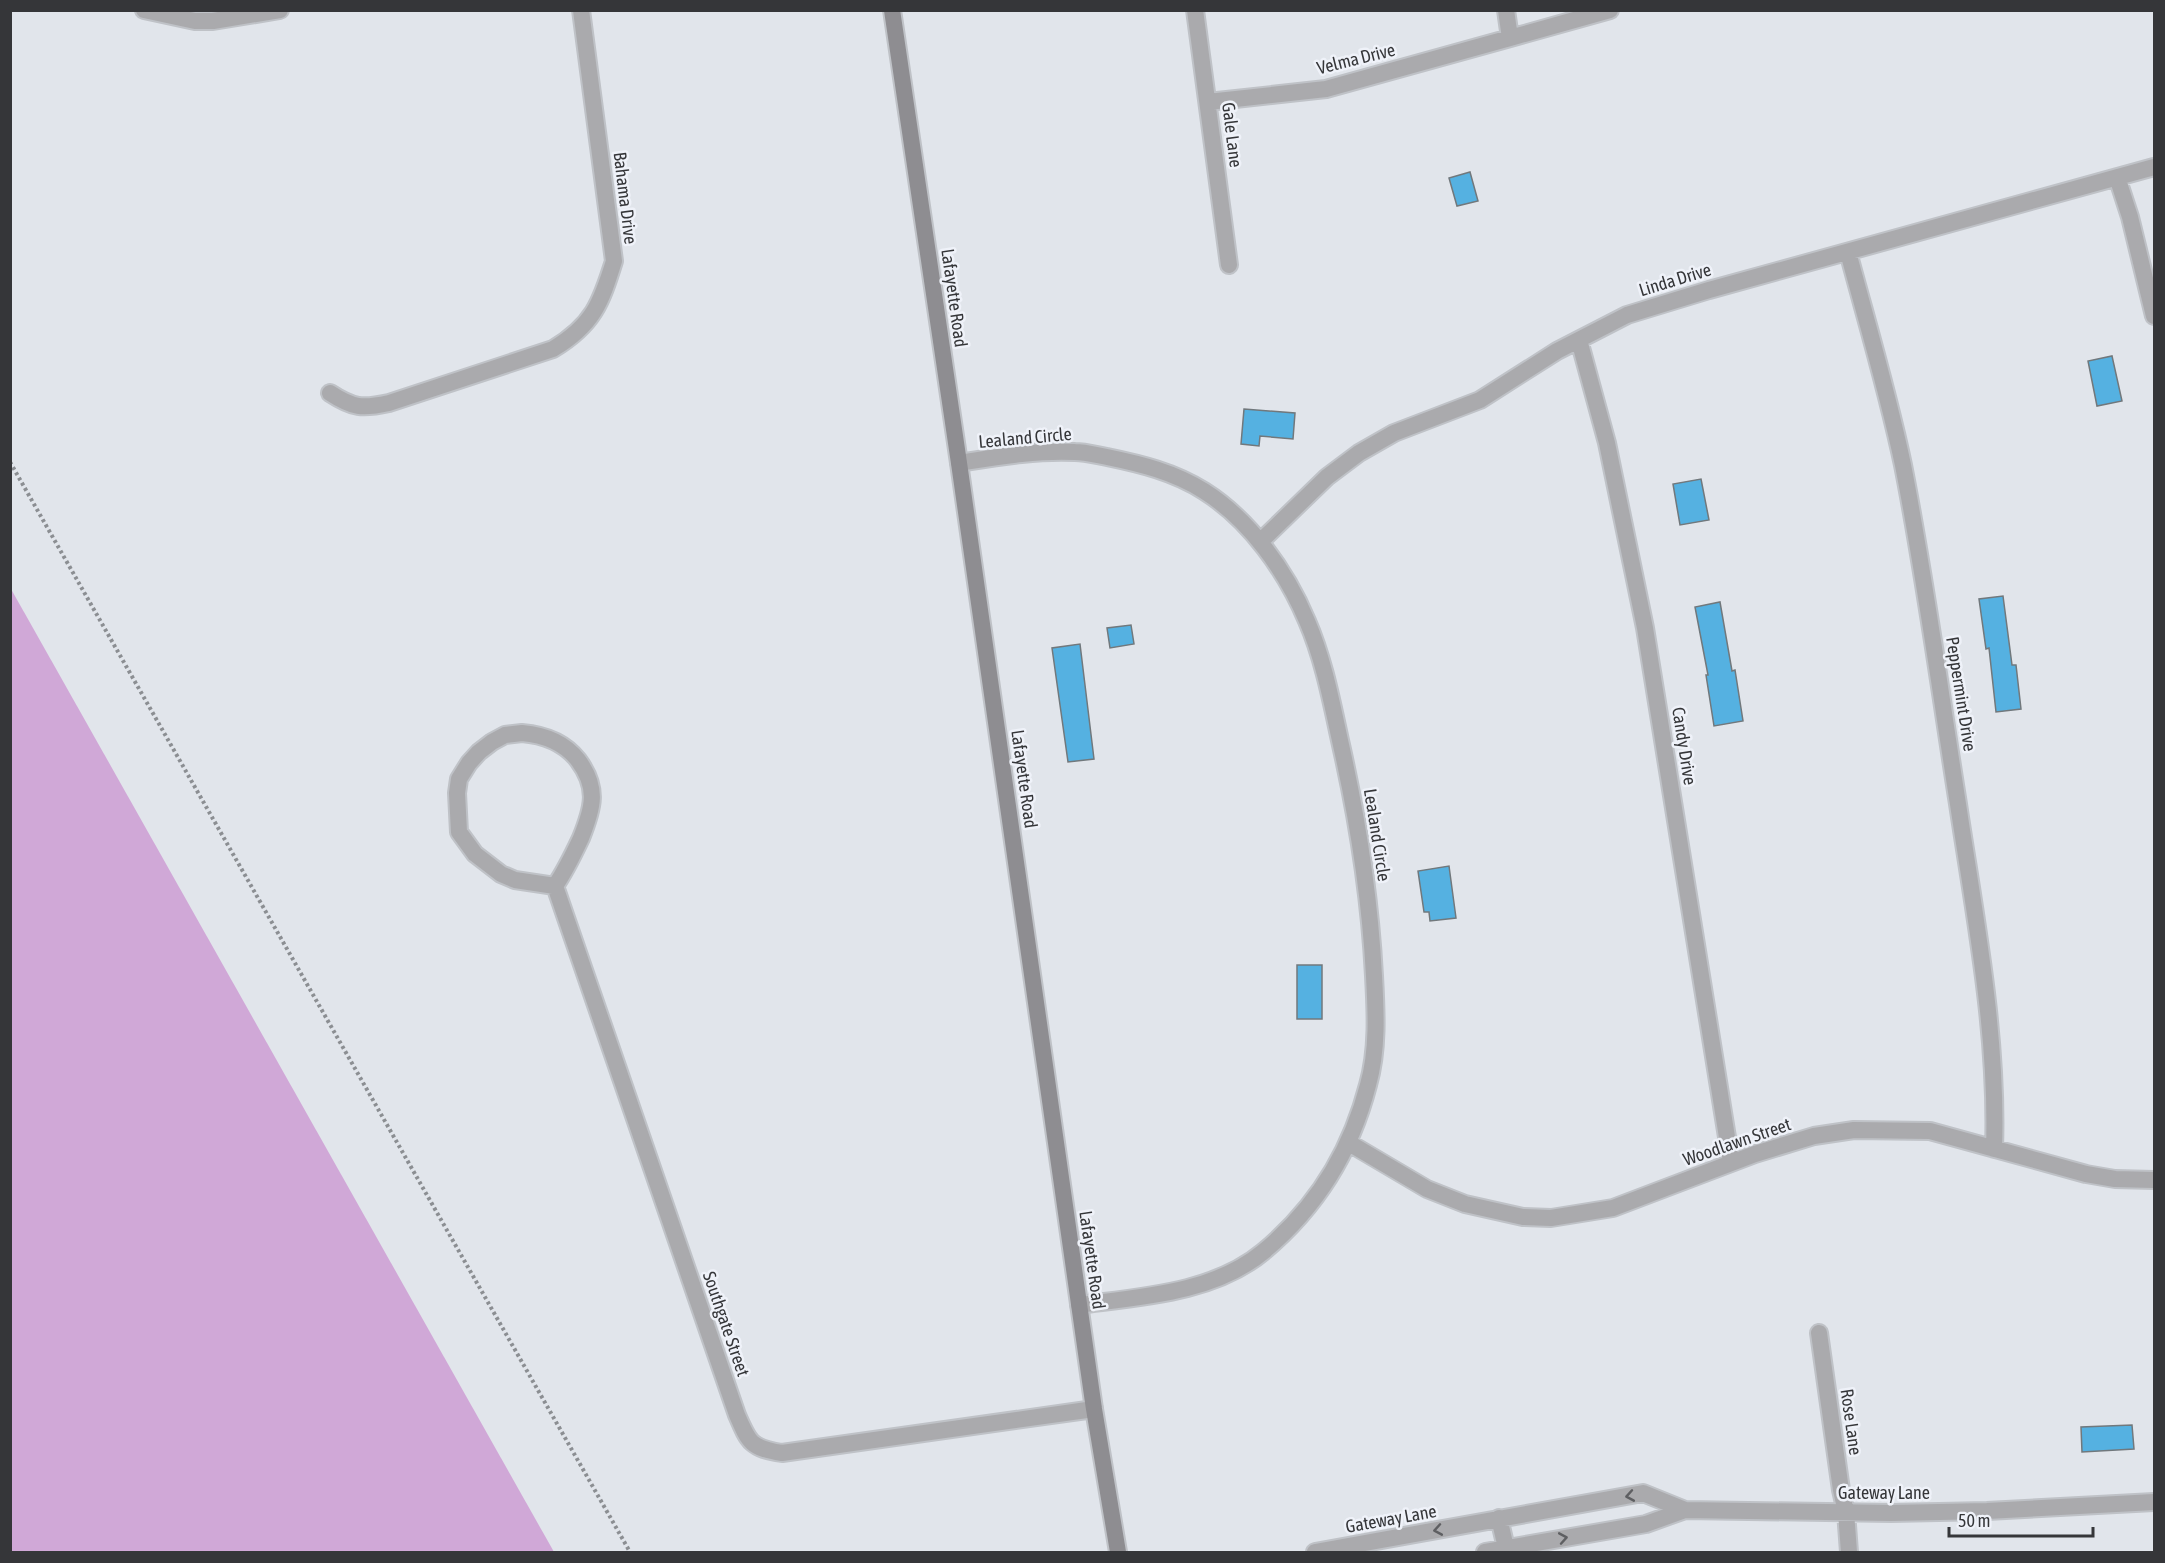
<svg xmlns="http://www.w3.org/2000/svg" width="2165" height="1563" viewBox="0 0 2165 1563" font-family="'Asap Condensed',sans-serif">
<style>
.green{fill:#d0a8d7}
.building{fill:#55b1e1;stroke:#71787c;stroke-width:1.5}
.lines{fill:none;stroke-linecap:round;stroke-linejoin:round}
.minor-casing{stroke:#bfc2c7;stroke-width:20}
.secondary-casing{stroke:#bfc2c7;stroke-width:20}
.path{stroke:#8b8e92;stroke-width:4;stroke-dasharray:3 3;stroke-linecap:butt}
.minor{stroke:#aaaaad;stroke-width:16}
.secondary{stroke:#8e8d91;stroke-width:16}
.oneway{stroke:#5e5f62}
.labels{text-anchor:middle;stroke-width:5;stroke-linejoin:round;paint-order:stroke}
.street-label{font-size:18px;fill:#353639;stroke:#eff2f9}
</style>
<rect width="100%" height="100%" fill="#e1e5eb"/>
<path class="green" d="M11 589 554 1552H11Z"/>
<path class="building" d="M1470 172 1478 201 1457 206 1449 178Z
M2112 356 2122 401 2097 406 2088 361Z
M1244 409 1295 413 1293 439 1260 436 1259 446 1241 444Z
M1701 479 1709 520 1680 525 1673 484Z
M2003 596 2012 665H2016L2021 709 1996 712 1989 648 1986 649 1979 599Z
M1720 602 1732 671 1735 670 1743 721 1714 726 1706 675H1708L1695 607Z
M1131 625 1134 644 1110 648 1107 628Z
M1080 644 1094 759 1068 762 1052 648Z
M1449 866 1456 918 1430 921 1429 912H1424L1418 871Z
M1297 965H1322V1019H1297Z
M2132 1425 2134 1449 2082 1452 2081 1427Z"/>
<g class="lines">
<g class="minor-casing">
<path id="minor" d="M144 10 195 21H213L280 10
M1195 10 1229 265
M1510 38 1610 10
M1208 102 1326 89 1510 38 1506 10
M2117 177 2130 217 2154 316
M1848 252C1867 323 1888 393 1903 465 1925 577 1940 691 1958 804 1975 918 1998 1033 1994 1149
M1579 340 1607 443 1645 628 1731 1162
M330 393C353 408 362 409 389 403L553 349C593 325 601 303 614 261L581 10
M959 463C997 457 1037 450 1075 452 1085 452 1096 455 1107 457 1141 464 1174 472 1204 491 1250 520 1286 571 1307 621 1324 660 1332 704 1341 745 1358 821 1370 898 1374 976 1376 1012 1378 1050 1368 1085 1351 1151 1316 1208 1263 1252 1214 1293 1140 1297 1079 1305
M1261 541 1327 477 1359 453 1394 433 1480 400 1557 351 1627 315 1709 290 2154 167
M522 733C545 735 564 742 578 760 599 788 593 808 581 838 573 855 566 870 555 886L515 880 501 874 475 854 459 832 457 793 459 779 469 763 479 752 492 742 505 735Z
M555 886 737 1415C749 1443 751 1448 782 1453L1094 1409
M1349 1143 1427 1189 1465 1204 1523 1217 1551 1218 1613 1208 1755 1154 1814 1136 1854 1130 1930 1131 2086 1174 2115 1179 2154 1180
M1819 1333 1841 1490 1846 1512 1849 1552
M1499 1518 1507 1552
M1315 1552 1643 1493 1685 1510
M1485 1552 1646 1524 1685 1510 1891 1513 1987 1511 2154 1502"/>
</g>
<g class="secondary-casing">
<path id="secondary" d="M892 10 959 463 1094 1409 1118 1552"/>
</g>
<path class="path" d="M10 462 630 1552"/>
<use href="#minor" class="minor"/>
<use href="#secondary" class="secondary"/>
</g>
<defs><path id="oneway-chevron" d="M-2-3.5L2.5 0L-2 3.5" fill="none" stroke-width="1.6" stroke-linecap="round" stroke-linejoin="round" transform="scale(1.5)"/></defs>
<g class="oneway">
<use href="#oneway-chevron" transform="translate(1630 1496) rotate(170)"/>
<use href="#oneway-chevron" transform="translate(1438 1530) rotate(170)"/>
<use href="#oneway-chevron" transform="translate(1563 1538) rotate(-10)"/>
</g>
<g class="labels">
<g class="street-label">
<text transform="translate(1356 59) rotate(-14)" y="6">Velma Drive</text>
<text transform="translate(1232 135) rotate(83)" y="6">Gale Lane</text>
<text transform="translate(625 198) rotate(83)" y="6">Bahama Drive</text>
<text transform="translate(1675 280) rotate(-17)" y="6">Linda Drive</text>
<text transform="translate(954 298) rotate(82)" y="6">Lafayette Road</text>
<text transform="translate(1025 438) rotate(-5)" y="6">Lealand Circle</text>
<text transform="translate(1961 694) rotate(81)" y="6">Peppermint Drive</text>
<text transform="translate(1684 746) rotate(81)" y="6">Candy Drive</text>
<text transform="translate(1024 779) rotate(82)" y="6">Lafayette Road</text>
<text transform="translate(1377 835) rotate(81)" y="6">Lealand Circle</text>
<text transform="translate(1737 1142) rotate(-19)" y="6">Woodlawn Street</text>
<text transform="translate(1092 1260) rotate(82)" y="6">Lafayette Road</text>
<text transform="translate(726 1324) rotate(71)" y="6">Southgate Street</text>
<text transform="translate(1851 1422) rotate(82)" y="6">Rose Lane</text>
<text x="1884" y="1499">Gateway Lane</text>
<text transform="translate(1391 1519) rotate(-10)" y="6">Gateway Lane</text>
</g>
</g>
<rect width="2165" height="1563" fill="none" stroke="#353639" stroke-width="24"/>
<path d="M1949 1527v9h144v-9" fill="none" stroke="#353639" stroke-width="3"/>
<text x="1958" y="1527" font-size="18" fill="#353639" stroke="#eff2f9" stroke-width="4.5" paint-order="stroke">50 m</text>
</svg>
